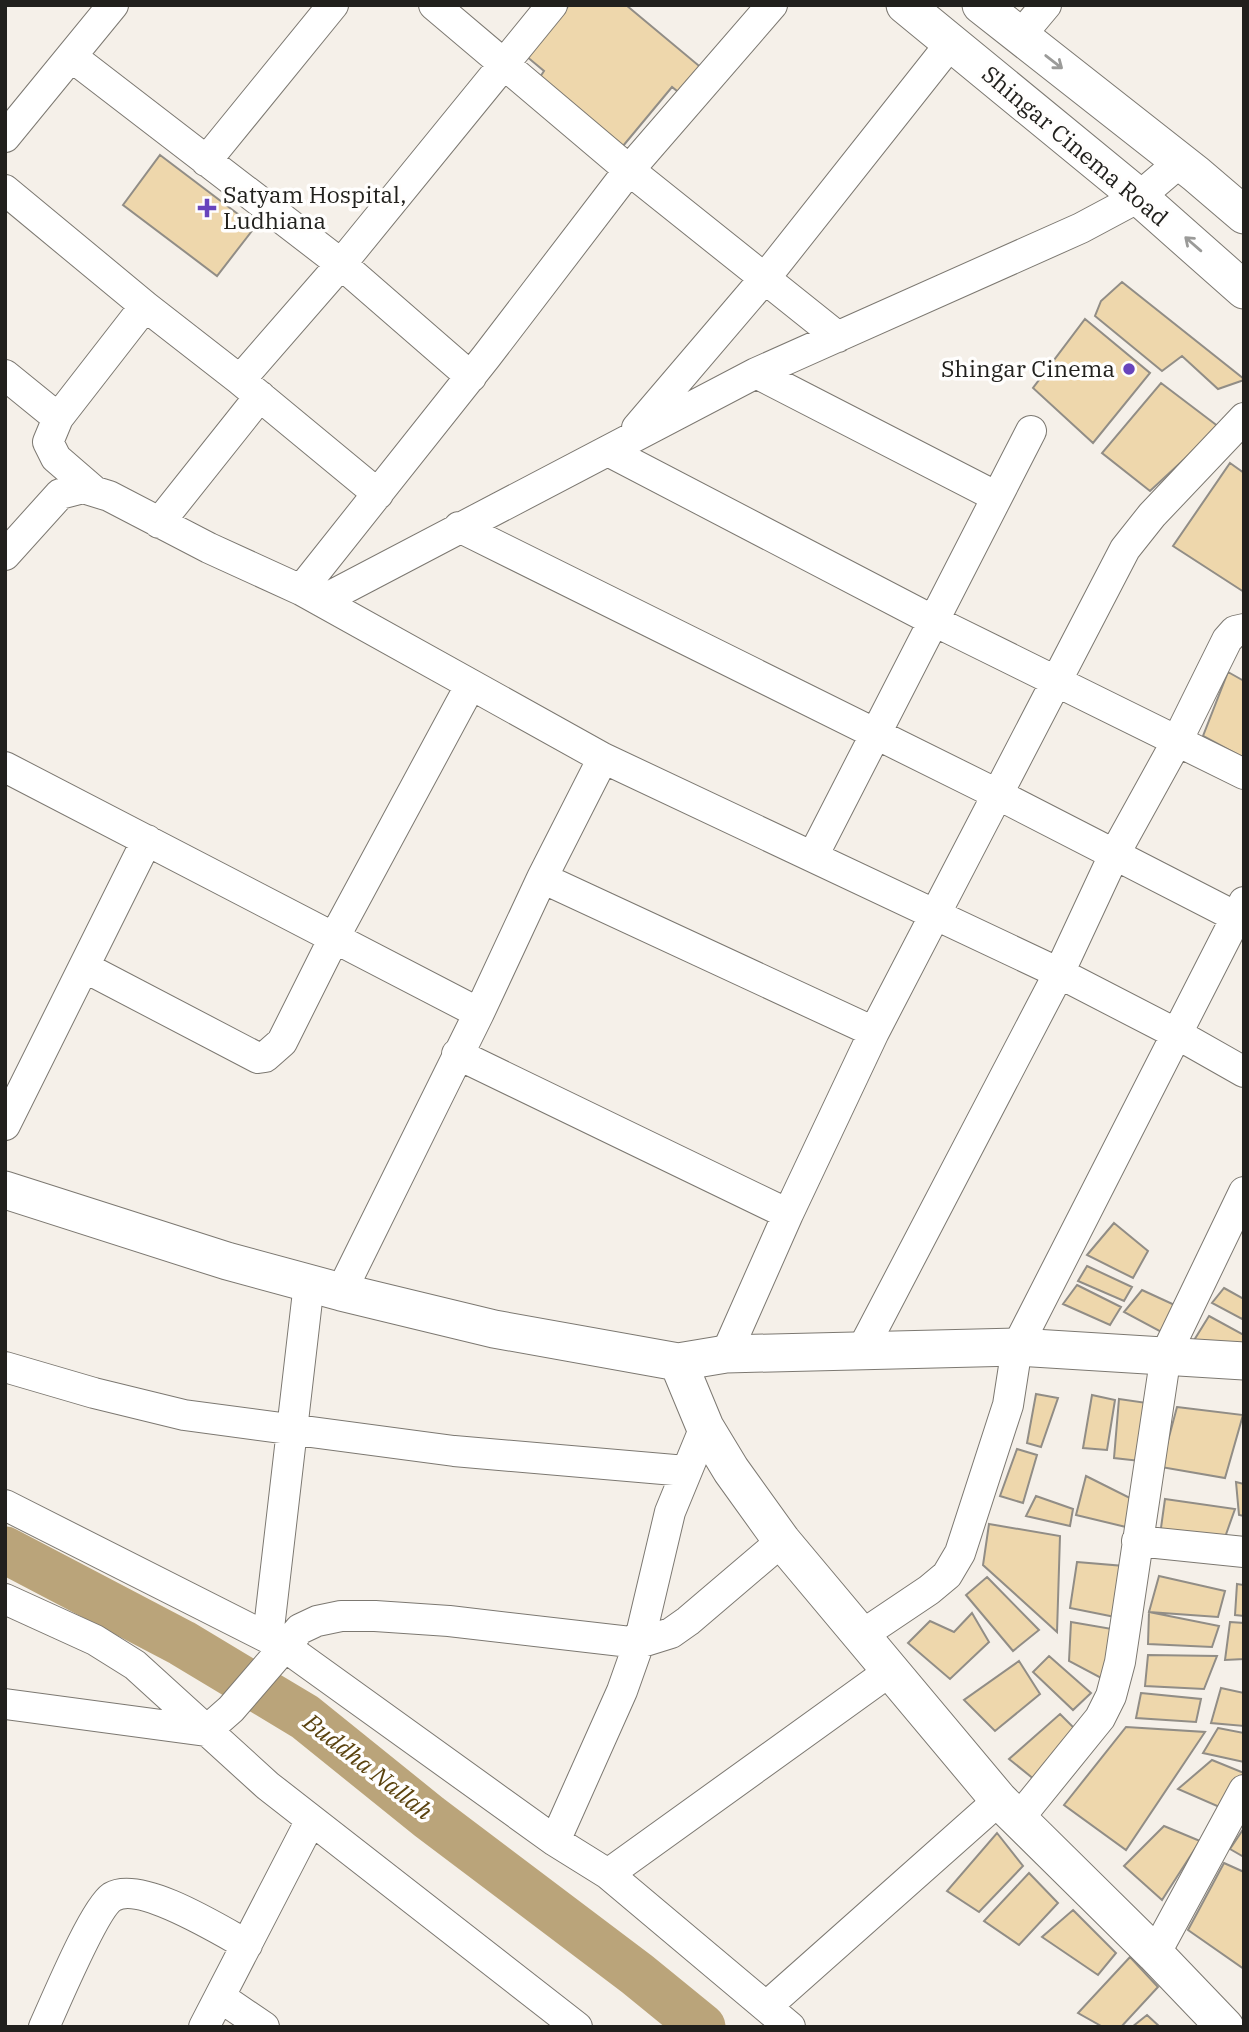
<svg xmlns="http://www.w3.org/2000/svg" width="1249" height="2032" viewBox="0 0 1249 2032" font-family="'IBM Plex Serif',serif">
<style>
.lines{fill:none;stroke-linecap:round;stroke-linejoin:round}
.river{stroke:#baa47a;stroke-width:47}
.building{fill:#eed7ac;stroke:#918d86;stroke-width:2}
.minor-casing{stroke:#7c7871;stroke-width:32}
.tertiary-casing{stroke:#7c7871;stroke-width:39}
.minor{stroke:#fff;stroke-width:30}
.tertiary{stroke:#fff;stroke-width:37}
.oneway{stroke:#9b9b99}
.poi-dot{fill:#6844bc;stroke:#fffefd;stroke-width:2.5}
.labels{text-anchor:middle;stroke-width:7;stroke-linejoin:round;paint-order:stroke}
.street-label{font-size:23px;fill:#21201d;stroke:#fffefd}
.poi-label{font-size:23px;fill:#21201d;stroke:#fffefd;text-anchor:start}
.water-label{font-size:24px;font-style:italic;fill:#5a420e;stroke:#fffefd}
</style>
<rect width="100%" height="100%" fill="#f5f0e9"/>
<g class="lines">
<path class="river" d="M5 1550 182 1643 305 1717 429 1817 637 1974 702 2027"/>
</g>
<path class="building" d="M569 5H626L704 70 682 95 672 87 623 146 540 77 544 71 526 56Z
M160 155 255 227 217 276 123 205Z
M1122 282 1244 379V380L1218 389 1182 356 1162 371 1095 316 1101 301Z
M1085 319 1150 373 1093 443 1033 388Z
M1161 383 1219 427 1150 491 1102 453Z
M1230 463 1244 473V592L1173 546Z
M1228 672 1244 681V758L1203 736Z
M1114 1223 1148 1251 1133 1278 1087 1255Z
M1087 1266 1132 1287 1124 1301 1078 1281Z
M1077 1285 1121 1307 1110 1325 1063 1304Z
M1224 1288 1244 1299V1316L1242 1319 1212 1303Z
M1142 1290 1179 1307 1165 1334 1124 1312Z
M1209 1316 1244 1335V1355L1188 1350Z
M1036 1394 1058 1398 1041 1447 1027 1443Z
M1092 1395 1115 1400 1107 1450 1083 1448Z
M1119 1399 1147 1403 1140 1461 1114 1458Z
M1177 1407 1243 1415 1225 1478 1161 1467Z
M1017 1449 1037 1455 1023 1503 1000 1496Z
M1086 1476 1134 1500 1126 1527 1076 1515Z
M1236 1482 1244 1484V1516L1239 1515Z
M1036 1496 1073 1509 1070 1526 1026 1516Z
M1165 1499 1235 1509 1224 1540 1160 1535Z
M989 1524 1060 1536 1057 1632 983 1565Z
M1077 1562 1124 1566 1120 1618 1070 1608Z
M1159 1576 1225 1591 1218 1617 1149 1612Z
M987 1577 1039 1630 1013 1651 966 1595Z
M1237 1584 1244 1585V1616L1235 1615Z
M1149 1612 1219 1626 1212 1647 1148 1644Z
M972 1613 989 1642 950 1679 908 1643 930 1621 954 1632Z
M1071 1622 1112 1629 1103 1679 1069 1661Z
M1230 1622 1244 1623V1659L1225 1660Z
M1148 1655 1217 1656 1204 1689 1145 1686Z
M1049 1656 1091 1693 1073 1710 1033 1672Z
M1019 1661 1040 1694 995 1731 964 1700Z
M1221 1688 1244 1693V1726L1211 1723Z
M1141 1693 1201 1699 1196 1722 1136 1718Z
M1060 1714 1077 1731 1035 1780 1009 1759Z
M1126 1727 1205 1732 1126 1850 1064 1805Z
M1218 1728 1244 1733V1762L1203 1753Z
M1212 1760 1244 1773 1224 1809 1178 1789Z
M1164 1826 1200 1841 1162 1900 1124 1866Z
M1244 1828V1857L1230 1849Z
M997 1833 1023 1866 979 1912 947 1891Z
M1224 1863 1244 1872V1969L1188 1930Z
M1029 1873 1058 1903 1019 1945 984 1921Z
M1073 1910 1116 1953 1098 1975 1042 1937Z
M1130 1957 1158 1987 1121 2027H1103L1078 2013Z
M1147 2015 1160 2027H1132Z"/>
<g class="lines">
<g class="minor-casing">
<path id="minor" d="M434 5 629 170 838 337
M1020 36 1046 5
M72 57 341 264 471 377
M5 137 113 5
M206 161 333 5
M5 190 145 306 58 418 48 442 56 458 93 490
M145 306 240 380 378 494
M756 373 997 497
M5 375 58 418
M240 380 341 264 552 5
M637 428 765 278 951 43
M608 451 934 621 1244 774
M159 523 260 396
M459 527 997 794 1244 921
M5 555 60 494 83 488 109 496 209 548 301 590 603 758 1059 973 1177 1034 1244 1072
M301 590 486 357 629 170 772 5
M321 601 756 373 1081 228 1139 197 1180 162
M5 767 479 1013
M813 856 1031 431
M542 878 874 1032
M84 967 258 1058 265 1057 282 1042 334 938 470 686
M457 1054 788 1214
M5 1125 147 840
M341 1292 479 1013 542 878 603 758
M862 1350 1059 973 1114 855 1177 741 1227 640 1235 631 1244 629
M726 1354 788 1214 874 1032 1125 549 1152 515 1244 418
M5 1367 94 1393 184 1415 454 1451 686 1471
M5 1505 284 1646 555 1841 608 1874 790 2027
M1137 1541 1244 1552
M5 1599 95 1640 135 1665 268 1786 577 2027
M862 1635 929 1590 947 1575 960 1553 1008 1405 1017 1347 1244 902
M268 1637 309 1283
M5 1704 206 1731 231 1709 300 1629 317 1621 341 1616H375L449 1621 639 1643 671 1633 688 1621 782 1541
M1019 1818 1100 1718 1111 1696 1120 1662 1166 1354 1244 1192
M555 1841 622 1691 639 1643 670 1512 705 1427
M608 1874 890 1671
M1155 1954 1244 1790
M220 1997 264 2027
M767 2006 999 1800
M44 2027C55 2003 94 1909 112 1897 140 1880 220 1930 247 1945
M204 2027 311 1820"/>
</g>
<g class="tertiary-casing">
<path id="tertiary" d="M905 5 1139 197 1244 290
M981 5 1196 174 1244 215
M5 1190 227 1261 341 1292 494 1329 678 1362 726 1354 1017 1347 1244 1361
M678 1362 705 1427 731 1470 782 1541 999 1800 1155 1954 1225 2027"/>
</g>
<use href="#minor" class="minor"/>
<use href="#tertiary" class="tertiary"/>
</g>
<defs><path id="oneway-shaft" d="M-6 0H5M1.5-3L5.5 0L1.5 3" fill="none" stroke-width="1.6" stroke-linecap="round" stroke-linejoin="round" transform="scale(1.75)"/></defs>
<g class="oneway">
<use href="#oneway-shaft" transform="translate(1054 62) rotate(38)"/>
<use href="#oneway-shaft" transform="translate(1193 244) rotate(-139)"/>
</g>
<g class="poi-dot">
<path d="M203.5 197.5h7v7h7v7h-7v7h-7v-7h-7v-7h7z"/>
<circle cx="1129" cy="369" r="7"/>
</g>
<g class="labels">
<g class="street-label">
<text transform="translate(1075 146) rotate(40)" y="8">Shingar Cinema Road</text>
</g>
<g class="poi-label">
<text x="223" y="203">Satyam Hospital,<tspan x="223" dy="26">Ludhiana</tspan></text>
<text x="1115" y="377" text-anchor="end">Shingar Cinema</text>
</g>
<g class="water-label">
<text transform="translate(368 1767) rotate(38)" y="8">Buddha Nallah</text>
</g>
</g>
<rect width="1249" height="2032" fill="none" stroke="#21201d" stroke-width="14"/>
</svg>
